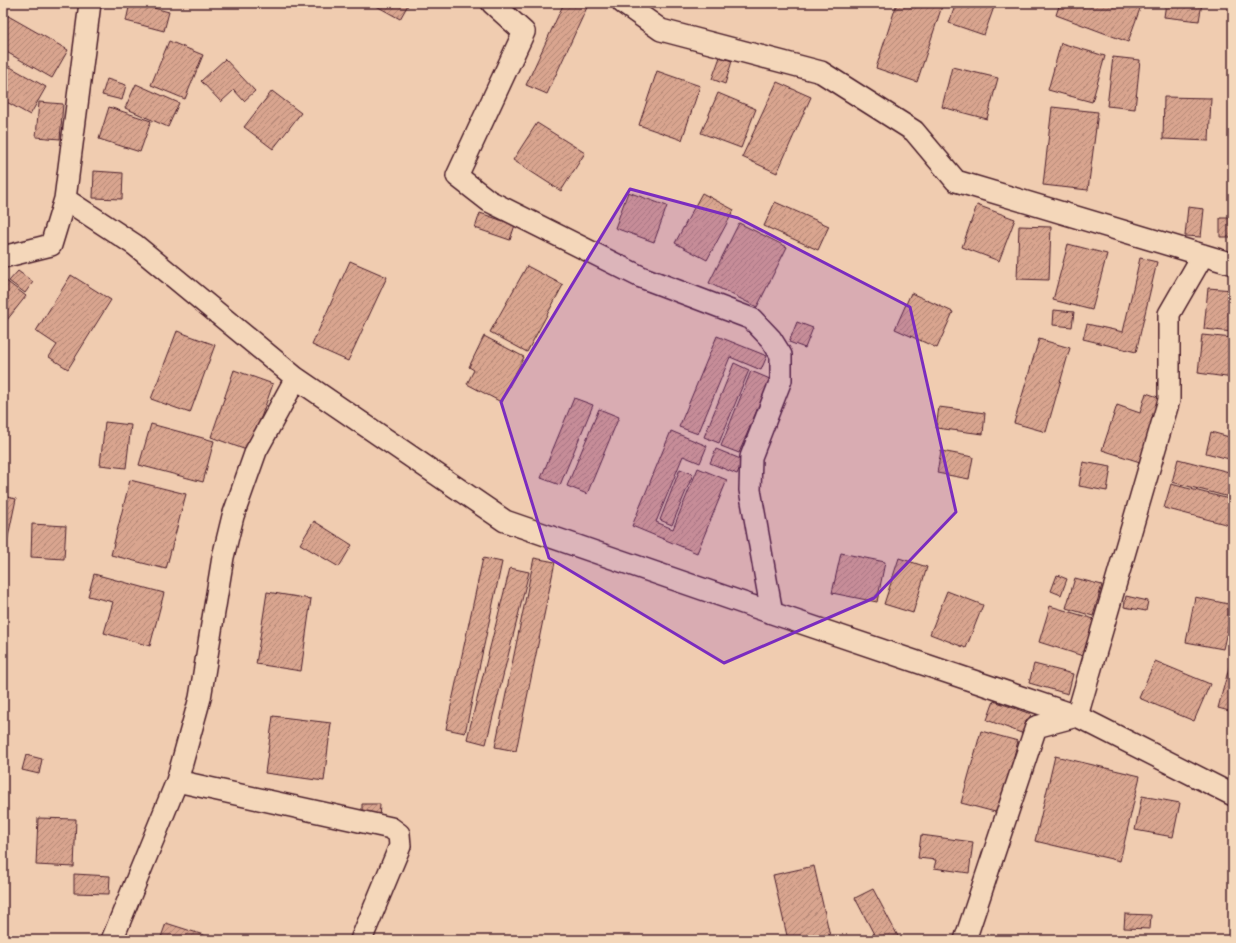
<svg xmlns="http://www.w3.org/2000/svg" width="1236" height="943" viewBox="0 0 1236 943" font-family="Itim,sans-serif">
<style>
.building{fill:url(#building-hatch);stroke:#4a1f2b}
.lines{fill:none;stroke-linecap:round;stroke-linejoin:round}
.minor-casing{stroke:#4a1f2b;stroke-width:24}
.minor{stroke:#f4d7ba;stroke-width:21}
.marked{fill:#7b2cbf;fill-opacity:0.2;stroke:#7b2cbf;stroke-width:3;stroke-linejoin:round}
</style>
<defs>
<pattern id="building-hatch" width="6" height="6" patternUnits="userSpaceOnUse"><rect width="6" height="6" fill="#d9a58f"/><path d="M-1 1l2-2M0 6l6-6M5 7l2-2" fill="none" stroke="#b28675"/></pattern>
</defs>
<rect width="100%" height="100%" fill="#f0ccb0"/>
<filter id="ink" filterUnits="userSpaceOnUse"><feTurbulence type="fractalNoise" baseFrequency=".025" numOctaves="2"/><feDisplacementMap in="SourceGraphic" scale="8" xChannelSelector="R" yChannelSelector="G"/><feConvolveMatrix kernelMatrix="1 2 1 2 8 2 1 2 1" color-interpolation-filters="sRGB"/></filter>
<g filter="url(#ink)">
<path class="building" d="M130 3H135L169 12 164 31 126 21Z
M371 3H409L400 19Z
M564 3H589L547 94 526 85Z
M897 3H943L917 82 876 68Z
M956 3H983L994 7 984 35 949 23Z
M1060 3H1106L1114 6 1115 3H1142L1128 42 1056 15Z
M1166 3H1202L1199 21 1164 17Z
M1221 3H1233V5H1221Z
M3 13 68 50 52 78 3 50Z
M169 41 203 55 185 99 151 85Z
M1061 43 1105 56 1092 102 1048 90Z
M720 57 732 61 725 84 712 79Z
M1113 57 1140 60 1135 109 1107 106Z
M225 59 255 91 244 101 234 90 221 102 201 81Z
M3 63 46 87 30 115 3 100Z
M952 67 998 78 987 119 942 107Z
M657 71 700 86 682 140 639 125Z
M107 79 126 85 122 100 102 95Z
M777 82 811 97 777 173 742 157Z
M136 84 179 103 168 127 125 108Z
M272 91 301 113 273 149 244 127Z
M718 93 756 109 741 148 701 133Z
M1164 97 1211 98 1209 141 1163 139Z
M39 102 63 104 60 139 36 137Z
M109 107 151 121 140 152 99 139Z
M1052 107 1098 112 1088 190 1043 185Z
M537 123 585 153 561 191 513 160Z
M94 171 123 173 122 199 93 198Z
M628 192 667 206 654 242 615 228Z
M702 193 734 210 707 260 675 243Z
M775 202 829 226 818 250 764 226Z
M977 205 1015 219 999 261 962 247Z
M1188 207 1204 209 1201 237 1185 236Z
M480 213 515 225 510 240 475 228Z
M1220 218H1233V237H1220Z
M739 223 787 247 757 307 709 283Z
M1019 226 1051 227 1049 280 1017 279Z
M1068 244 1107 254 1092 310 1053 300Z
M1140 258 1157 262 1136 352 1083 339 1087 324 1123 332Z
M350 261 387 277 348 361 312 345Z
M527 266 563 285 527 352 490 332Z
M18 271 33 282 25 293 9 281Z
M71 275 111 300 68 369 49 357 57 345 36 331Z
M5 280 26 296 3 325V282Z
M1208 288 1233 290V332L1204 329Z
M911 293 953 312 937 348 895 329Z
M1054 310 1074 312 1072 327 1053 325Z
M797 322 813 328 805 348 789 342Z
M177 331 215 345 190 413 151 399Z
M1202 335 1233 338V378L1198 373Z
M484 336 524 357 501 402 467 384 474 370 469 367Z
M717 336 767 356 761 370 730 357 698 434 679 427Z
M1039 339 1070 348 1046 432 1014 423Z
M734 363 749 370 719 443 704 437Z
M234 370 273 384 249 451 211 437Z
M751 371 770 379 739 453 721 446Z
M1146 393 1161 398 1140 462 1102 450 1117 405 1140 413Z
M574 398 593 405 560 485 541 478Z
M939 407 985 413 983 434 936 428Z
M599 409 619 417 587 494 567 486Z
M105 422 131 425 126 468 100 465Z
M151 424 214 441 203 482 139 465Z
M671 431 707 446 700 463 683 456 656 522 673 529 698 468 727 480 697 553 632 526Z
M1211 432 1233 438V460L1206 453Z
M716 449 743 460 737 474 710 463Z
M941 451 973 457 969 479 937 473Z
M1178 459 1233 473V498L1172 482Z
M1083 462 1111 467 1107 491 1079 486Z
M680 469 693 474 672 525 660 520Z
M130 480 186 494 166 569 111 555Z
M1171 484 1233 500V526L1164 508Z
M3 496 16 499 3 561Z
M314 521 352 545 339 567 300 544Z
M32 524 66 526 64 559 31 557Z
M841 553 885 562 877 602 832 593Z
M483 558 502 562 465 733 446 729Z
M534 558 555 562 516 751 495 747Z
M899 558 927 567 913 613 884 604Z
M510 568 529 572 486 744 467 739Z
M94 574 164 593 150 646 104 633 113 602 88 596Z
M1057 575 1067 579 1061 595 1051 591Z
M1075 578 1102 585 1093 616 1066 608Z
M947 591 983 605 966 648 930 634Z
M267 592 311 599 301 671 256 664Z
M1126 596 1148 601 1146 611 1124 607Z
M1195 597 1233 605 1223 649 1186 642Z
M1050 606 1094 619 1083 656 1039 642Z
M1233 653V712L1218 708Z
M1155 661 1210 684 1194 721 1139 698Z
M1034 664 1073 674 1068 694 1029 683Z
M994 701 1031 714 1024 734 987 720Z
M273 716 331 723 324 781 265 773Z
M981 731 1018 741 999 813 961 803Z
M26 755 42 759 39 774 22 770Z
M1055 756 1140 776 1120 861 1035 841Z
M1142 796 1180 803 1173 837 1135 830Z
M362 804H380L379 820 362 819Z
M38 818 76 819 74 867 36 865Z
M921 835 973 842 969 873 934 868 936 860 918 858Z
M814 866 831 940H788L773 875Z
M74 874 110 876 109 894 74 893Z
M873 889 900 940H877L855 898Z
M1125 914 1151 915 1150 929 1124 928Z
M166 923 213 938 212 940H160Z"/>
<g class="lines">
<g class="minor-casing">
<path id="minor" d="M492 3 524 32 457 176 489 201 641 277 752 319 771 339 781 355V380L751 457 750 490 772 613
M623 3 661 30 821 72 914 131 956 181 1233 264
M65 199 135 245 296 378 505 521 772 613 1077 716 1233 795
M3 257 51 245 65 199 90 3
M177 781 391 828 399 834 400 846 361 940
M112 940 177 781 200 698 223 557 233 516 256 451 296 378
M965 940 1036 727 1077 716 1169 400V314L1203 255"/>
</g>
<use href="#minor" class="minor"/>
</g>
</g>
<path class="marked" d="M630 189 738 218 910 307 956 512 874 598 724 663 549 558 501 402Z"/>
<rect width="1236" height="943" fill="none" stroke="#f4d7ba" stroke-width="16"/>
<rect x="8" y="8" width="1220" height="927" fill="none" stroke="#4a1f2b" stroke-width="1.5" filter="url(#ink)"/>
</svg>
